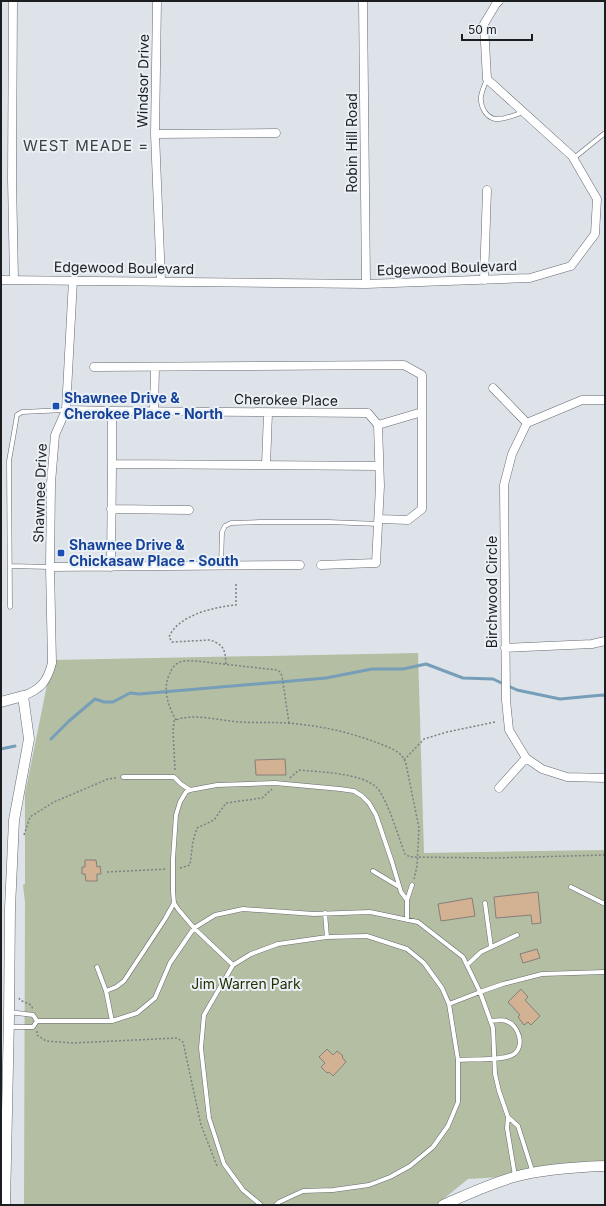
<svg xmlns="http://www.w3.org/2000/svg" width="606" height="1206" viewBox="0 0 606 1206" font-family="Inter,sans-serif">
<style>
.green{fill:#b4bea3}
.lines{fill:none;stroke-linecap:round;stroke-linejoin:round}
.stream{stroke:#779eb8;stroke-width:3}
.building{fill:#d3b193;stroke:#857f7a}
.service-casing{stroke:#656a70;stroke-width:5}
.minor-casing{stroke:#656a70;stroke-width:9}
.tertiary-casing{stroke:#656a70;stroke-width:11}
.path{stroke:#7c8084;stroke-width:1.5;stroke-dasharray:2 2;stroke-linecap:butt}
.service{stroke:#fff;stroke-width:4}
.minor{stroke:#fff;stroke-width:8}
.tertiary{stroke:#fff;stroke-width:10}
.transit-dot{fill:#1a4fb4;stroke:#eaf0f6;stroke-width:1.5}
.labels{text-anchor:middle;stroke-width:4;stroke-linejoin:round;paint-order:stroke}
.street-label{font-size:14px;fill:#1b1d1f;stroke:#eaf0f6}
.transit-label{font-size:14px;font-weight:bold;fill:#164399;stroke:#eaf0f6;text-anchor:start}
.park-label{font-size:14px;fill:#232f01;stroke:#eaf0f6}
.neighbourhood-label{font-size:15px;letter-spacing:1px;fill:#3b4044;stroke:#eaf0f6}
</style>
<rect width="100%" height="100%" fill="#dde3e9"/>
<path class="green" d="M418 653 424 853 605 850V1171L468 1179 436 1205H24L25 902 23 885 25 884V794L52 660Z"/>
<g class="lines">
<path class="stream" d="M51 739 69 721 95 699 104 702H113L130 693 139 694 326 678 372 669H403L426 664 463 678 493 679 517 690 560 699 603 695 605 696
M1 749 15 746"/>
</g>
<path class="building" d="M285 759 286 775H256L255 760Z
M85 860H96L97 867 100 866 101 874H97V881H86L85 874H82V867H85Z
M538 892 541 923 532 924 531 915 496 918 494 897Z
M472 898 475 916 441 921 438 904Z
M537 949 540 958 523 963 520 954Z
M521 989 528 997 525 1000 540 1016 531 1025 528 1022 524 1025 518 1017 520 1015 508 1002Z
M327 1049 333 1055 337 1051 343 1056 342 1057 346 1062 333 1076 329 1072 327 1073 321 1067 325 1063 319 1057Z"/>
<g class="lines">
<g class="service-casing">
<path id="service" d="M487 79C482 92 477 99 485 112 487 115 491 118 495 119 504 120 515 115 523 112
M574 158 605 133
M10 566 50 567
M221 566 222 532 225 526 231 523 260 522H328L379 524
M10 607 9 461 16 421 17 415 22 412 65 410
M123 777H174L181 784 190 790
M373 871 398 886
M571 887 605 904
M407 900 412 885
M485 903 491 947
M325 913 327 937
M233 965 194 928 178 909 174 903 173 892V859L176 815 180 802 186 792 190 790 217 785 275 783 340 789 354 791 362 796 369 803 376 815 392 862 401 892 407 900V920
M467 965 481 952 517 935
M97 967 106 991 112 1021
M106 991 116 987 124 981 165 919 174 903
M9 1012 33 1015 37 1021
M37 1021H112L137 1013 155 998 170 963 194 928 215 915 243 909 314 914 370 912 418 922 463 957 480 992 493 1028 495 1074 499 1091 508 1117
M9 1027H33L37 1021
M458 1060C470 1059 505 1061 514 1054 525 1046 519 1025 506 1021 502 1019 496 1021 491 1021
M515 1176 507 1128 508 1117 518 1126 533 1173
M261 1205 243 1190 224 1164 209 1118 201 1048 204 1015 233 965 251 954 278 944 327 937 367 936 407 949 424 963 442 988 449 1004
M276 1205 279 1202 303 1191 333 1190 369 1185 390 1177 410 1166 433 1147 448 1126 458 1102V1060L449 1004 480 992 503 984 542 974 605 972"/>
</g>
<g class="minor-casing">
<path id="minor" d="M13 1 12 179 14 280
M157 1 155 134 161 281
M363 1 366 284
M155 134 276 133
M1 280 366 284 530 278 571 266 595 234 597 199 572 156 487 79 484 24 496 4 499 1
M484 280 487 190
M94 367 404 365 422 375V412L378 425
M493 388 527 423
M605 400H582L527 423 512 454 504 485 506 700 509 730 526 758 542 769 567 777 605 778
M66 410 112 411 368 413 378 425 380 486 376 563 321 565
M112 411V464L379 466
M154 412 155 367
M266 465 268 413
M111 509 189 510
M379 519 408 520 422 509V412
M50 567 300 565
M111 567 112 464
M505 648 592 644 605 641
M23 696C41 689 47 682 52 663L50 567 51 483 55 435 66 410 73 280
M499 788 526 758"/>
</g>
<g class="tertiary-casing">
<path id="tertiary" d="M1 702 23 696 29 739 14 820 10 908 9 1017 5 1205
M443 1205C466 1195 489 1184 514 1177 542 1169 575 1167 605 1166"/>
</g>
<path class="path" d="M226 664C225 651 225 645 210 640L172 642 169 637C178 615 214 607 236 605V584
M176 720C168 706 162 688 170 673 171 670 174 665 178 663 183 660 190 661 196 661L277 670 280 672 282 676 289 723
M404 760 424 739 447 732 495 722
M175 770 173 731 174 721C191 712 221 721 240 722 255 723 271 722 286 723 318 725 349 732 378 743 386 746 394 749 400 754 403 757 405 760 406 764L419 828 417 866 414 879
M290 778 299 770C320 772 361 773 376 787 387 797 399 839 405 854L410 857 495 858 605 855
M24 835 30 817 54 802 108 779 116 778
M180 868 190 865 193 841 197 828 214 820 226 803 262 798 272 789
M107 872 167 869
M19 998 20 1000 31 1005 33 1009
M37 1031V1035L46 1041 73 1043 177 1038 183 1042 201 1125 217 1166"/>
<use href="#service" class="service"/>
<use href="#minor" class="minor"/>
<use href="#tertiary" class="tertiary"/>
</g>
<g class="transit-dot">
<rect x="52" y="402" width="8" height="8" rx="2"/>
<rect x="57" y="549" width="8" height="8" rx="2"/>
</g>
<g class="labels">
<g class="street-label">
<text transform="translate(143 81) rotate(-89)" y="5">Windsor Drive</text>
<text transform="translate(352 143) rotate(-90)" y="5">Robin Hill Road</text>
<text transform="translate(124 268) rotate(1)" y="5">Edgewood Boulevard</text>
<text transform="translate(447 268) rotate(-2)" y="5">Edgewood Boulevard</text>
<text transform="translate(286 400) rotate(1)" y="5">Cherokee Place</text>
<text transform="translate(40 493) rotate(-88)" y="5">Shawnee Drive</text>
<text transform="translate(492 592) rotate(-90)" y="5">Birchwood Circle</text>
</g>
<g class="transit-label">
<text x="64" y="403">Shawnee Drive &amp;<tspan x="64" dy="16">Cherokee Place - North</tspan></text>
<text x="69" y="550">Shawnee Drive &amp;<tspan x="69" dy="16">Chickasaw Place - South</tspan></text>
</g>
<g class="park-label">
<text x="246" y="989">Jim Warren Park</text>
</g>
<g class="neighbourhood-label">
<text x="86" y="151">WEST MEADE =</text>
</g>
</g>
<rect width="606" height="1206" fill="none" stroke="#1b1d1f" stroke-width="4"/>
<path d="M462 34v6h70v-6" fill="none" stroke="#1b1d1f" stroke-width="2"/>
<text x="468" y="34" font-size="12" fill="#1b1d1f" stroke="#eaf0f6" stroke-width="3" paint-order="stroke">50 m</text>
</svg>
